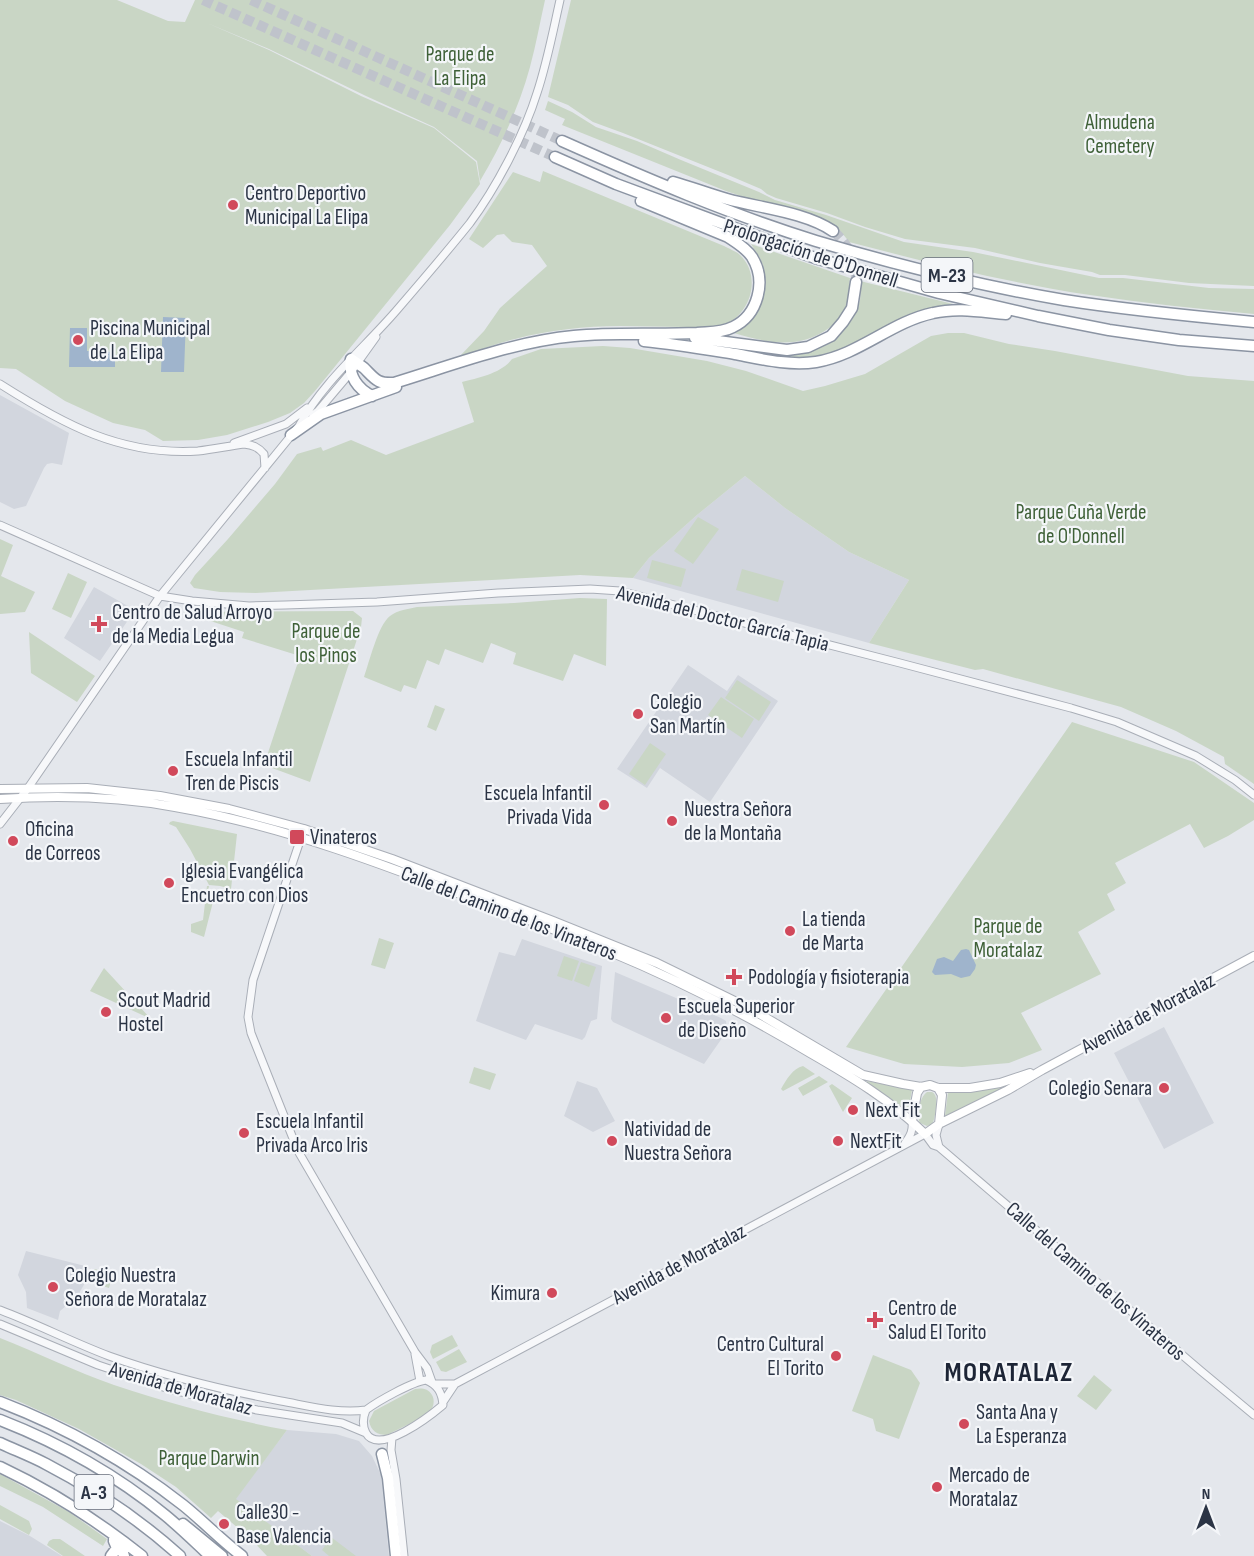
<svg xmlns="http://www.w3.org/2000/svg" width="1254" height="1556" viewBox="0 0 1254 1556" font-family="'Sofia Sans Condensed',sans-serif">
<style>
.built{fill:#d2d6de}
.green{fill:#c9d6c5}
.water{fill:#9fb4cc}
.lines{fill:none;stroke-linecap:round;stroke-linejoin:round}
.motorway-tunnel{stroke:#bfc3cb;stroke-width:10;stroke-dasharray:10 5;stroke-linecap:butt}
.tertiary-casing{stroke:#a9aeb7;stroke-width:9}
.secondary-casing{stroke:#a9aeb7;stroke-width:10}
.motorway-casing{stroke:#8b94a3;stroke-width:13}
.tertiary{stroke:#f7f8fa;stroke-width:7}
.secondary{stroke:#fff;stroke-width:8}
.motorway{stroke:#fff;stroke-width:10}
.poi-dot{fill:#d1495b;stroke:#f4f6f9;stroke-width:2}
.labels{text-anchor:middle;stroke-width:4.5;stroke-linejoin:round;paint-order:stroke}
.shield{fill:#f4f6f9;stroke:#676e7b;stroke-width:1.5}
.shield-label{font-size:20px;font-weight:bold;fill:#2b3445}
.park-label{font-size:21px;fill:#3f6138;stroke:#f4f6f9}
.poi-label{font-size:21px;fill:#2b3445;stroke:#f4f6f9;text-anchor:start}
.street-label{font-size:21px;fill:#2b3445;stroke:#f4f6f9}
.district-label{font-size:27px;font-weight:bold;letter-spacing:1.5px;fill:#1d2536;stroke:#f4f6f9}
</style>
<rect width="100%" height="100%" fill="#e4e7ec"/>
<path class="built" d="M0 395 69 433 62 465 52 463 47 464 44 468 26 506 14 509 0 502Z
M745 476 785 508 849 552 909 580 869 643 633 578 649 558 697 515Z
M94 587 135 610 100 661 64 638Z
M688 665 727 691 738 675 778 701 710 802 660 768 647 788 617 769Z
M522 939 602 966 597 1019 591 1021 585 1037 582 1040 535 1024 526 1040 476 1021 499 952 515 956Z
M615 972 676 998 721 1018 726 1021 727 1031 704 1064 613 1022 611 1019Z
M1164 1027 1214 1123 1164 1149 1114 1053Z
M577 1081 597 1088 615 1121 593 1132 564 1116Z
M26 1251 89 1267 86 1281 77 1297 60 1311 58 1320 27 1308 26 1292 18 1275Z
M287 1430 336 1434 359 1441 372 1456 381 1475 389 1556H312L235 1499Z
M0 1521 30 1536 62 1556H0Z"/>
<path class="green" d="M0 0H117L168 21 185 22 195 0H545C540 22 536 45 530 67 519 107 501 146 480 181L477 161 434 127 366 96 269 49 207 23 269 50 361 96 434 128 476 162 480 184 450 225 315 391 304 403 290 413 268 422 227 435 198 440 163 441 145 430 113 423 65 401 16 369 0 368Z
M571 0H1254V286L1189 283 1125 275H1100L1092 272 1040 263 975 248 905 239 865 227 827 213 776 198 767 194 761 189 728 175 623 133 593 122 568 105 548 97Z
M548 101 572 112 596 127 637 141 681 160 759 192 775 200 826 215 904 242 973 252 1099 278H1123L1209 288 1254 289V314C1199 309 1145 303 1090 295 1009 283 929 263 849 242 828 209 786 209 753 200 744 197 735 194 726 191L562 125 565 119 545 110Z
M543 171 724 246C729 249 736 251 740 255 763 277 750 317 721 326 711 329 699 327 689 327 666 327 643 326 620 326 585 326 549 330 515 339 496 343 477 351 459 357L484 331 500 308 547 266 532 245 512 242 504 234 497 235 483 248 469 239 513 172 540 182Z
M751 244 850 278C849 288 849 297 846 306 843 315 836 323 829 328 799 350 767 343 734 333 757 320 770 295 764 269 762 260 756 252 751 244Z
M860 281 953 304 922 310 891 323 861 341 830 354 803 360 768 356 704 343 813 349C835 342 855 324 860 300 861 294 860 287 860 281Z
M948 333H964L1009 344 1055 351 1188 376 1254 381V784L1225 764 1224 757 1176 731 1121 707 983 669 975 670 869 643 909 580 849 552 785 508 745 476 697 515 649 558 633 578 580 575 256 593 220 592 194 588 190 583 195 575 228 539 275 484 297 454 321 447 323 451 351 440 386 455 474 422 462 382C478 378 502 373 512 359L541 349 603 346 630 348 707 361 746 371 803 391 825 386 865 374 931 336Z
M698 517 719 529 693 564 674 551Z
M0 539 13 545 1 576 35 592 25 612 0 614Z
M652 560 686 569 681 587 647 578Z
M742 569 784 581 778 602 736 590Z
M68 573 87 582 71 618 52 609Z
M580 598 607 599 606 666 574 654 563 681 513 664 516 653 491 643 483 663 445 649 439 665 427 660 416 689 404 685 401 692 364 677C369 663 378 625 390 616 398 610 408 609 417 607L514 603Z
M353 611 362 618 361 627 310 782 264 765 300 656 242 638 244 632 183 612Z
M29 632 95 676 77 702 31 673Z
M737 680 771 702 759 721 725 698Z
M721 697 754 719 742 738 708 715Z
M435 705 445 709 436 731 427 727Z
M1072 722 1194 762 1254 803V820L1228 836 1204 848 1190 824 1115 863 1126 883 1107 894 1115 910 1078 932 1101 974 1021 1013 1042 1050 1009 1063 962 1067 904 1064 846 1047Z
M650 743 666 754 645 785 629 774Z
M173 821 237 834 231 889 220 886 209 885 190 849 176 827 169 824 170 822Z
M207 886H209L208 892 215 894 204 937 191 932V924L203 920Z
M379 938 394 943 385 969 371 965Z
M564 956 579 961 572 981 557 976Z
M581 962 596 967 589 987 574 981Z
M104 968 151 1019 90 991Z
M803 1066 815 1074 783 1091 781 1089C786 1080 793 1068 803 1066Z
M474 1067 496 1074 490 1090 469 1083Z
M819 1076 828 1082 803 1096 798 1088Z
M867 1081 912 1090 908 1112 907 1113 867 1083Z
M832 1084 852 1098 843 1112 829 1086Z
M1004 1086 1006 1087 946 1117 945 1116 948 1092Z
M927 1092C931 1092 933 1091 935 1095 938 1099 935 1121 932 1124 931 1125 929 1125 927 1126L920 1123C916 1115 919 1098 927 1092Z
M94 1269 113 1273 109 1288 91 1282Z
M452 1335 458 1346 433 1359 430 1352 432 1345Z
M0 1338C38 1353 76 1372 114 1385 171 1404 228 1419 287 1430L236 1499 312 1556H267L252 1540 218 1511 211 1518 176 1487 141 1464 79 1429 16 1400 0 1395Z
M459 1349 467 1362 446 1372 441 1371 436 1362Z
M873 1355 911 1370 920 1383 899 1439 876 1431 873 1419 852 1411Z
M1094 1375 1112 1390 1096 1410 1077 1396Z
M415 1389C421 1388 428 1388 432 1395 435 1400 434 1408 429 1412 421 1419 397 1430 387 1435 377 1435 371 1431 369 1421L374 1411Z
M0 1474 69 1512 107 1539 103 1546 43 1507 0 1486Z
M0 1505 29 1521 32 1529 29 1535 0 1519Z
M331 1537 356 1556H329L322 1550Z
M53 1539H60L63 1541 85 1556H63L47 1545 49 1541Z"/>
<path class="water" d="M163 317 186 318 184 372H161Z
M70 328H87V351L115 352V367H69Z
M966 949 969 950 976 965 975 969 970 976 961 978 951 974 935 975 932 972 937 959 944 957 953 961 961 950Z"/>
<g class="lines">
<path class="motorway-tunnel" d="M203 0 555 157
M251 0 562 141
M833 231C849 244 856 261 856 282"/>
<g class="tertiary-casing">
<path id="tertiary" d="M0 384C63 424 121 456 198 451 214 449 229 446 244 444 253 445 258 447 264 454L265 468
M313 415 318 411 351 372 376 337
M234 443 286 424 307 408
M0 525 160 596 192 601 249 606 285 605 377 602 498 593 590 589 620 591 900 663 1071 708 1117 722 1196 756 1235 780 1254 795
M0 824 28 788 160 596 299 426C323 382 364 348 396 311 421 282 446 253 470 223 496 188 524 135 537 93 547 63 553 31 560 0
M304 829 253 980 248 1017 251 1033 298 1151 415 1352 427 1368 432 1382
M939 1124 936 1135 939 1147
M905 1143C911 1135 913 1130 912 1121
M0 1310C37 1324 72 1342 109 1356 165 1376 223 1390 281 1401 309 1406 338 1414 366 1410
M0 1324 98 1365 169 1389 257 1410 342 1423 366 1433
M415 1354 420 1381
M426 1380C438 1385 442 1393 443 1405 430 1416 379 1456 366 1433 362 1425 363 1417 366 1410 378 1401 412 1382 426 1380Z
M435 1384H455L925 1134 933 1145 939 1147 1201 1371 1254 1415
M443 1402 455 1384
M392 1438 391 1450 396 1479 404 1556"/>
</g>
<g class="secondary-casing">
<path id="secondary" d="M0 789 87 788 160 796 229 809 304 829 392 859 553 921 657 963 751 1009 863 1075 903 1084 921 1087 930 1085 938 1088H970L1000 1083 1030 1073
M0 799C60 795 115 796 175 807 284 826 388 866 491 906 530 921 570 935 608 951 678 980 745 1014 810 1053 850 1076 892 1101 925 1134L939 1124 1008 1090 1042 1070 1254 956
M938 1088 942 1095 939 1124
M912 1121 917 1093 921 1087"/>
</g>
<g class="motorway-casing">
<path id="motorway" d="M562 141C645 178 729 214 816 241 897 265 981 286 1064 300 1127 310 1190 316 1254 322
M555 157 616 184 815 258 939 293 1038 316 1109 330 1179 340 1254 346
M673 182C691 187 709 194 727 199 760 208 805 212 833 231
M695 338 787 350 808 347 831 336 843 322 852 308 856 282
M644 341C675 344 704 349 735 354 761 359 789 366 816 362 859 355 891 322 933 313 958 307 982 312 1006 314
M372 396C358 389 348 376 351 359 355 362 360 365 364 368 375 379 377 384 394 383 453 365 512 342 574 336 615 332 656 335 697 333 709 332 722 333 733 327 758 315 767 281 752 257 746 248 737 243 728 237L641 201
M291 435 321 414 396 387
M0 1402C65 1427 128 1462 183 1505 203 1521 221 1540 242 1556
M0 1420C59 1443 116 1475 165 1515 181 1528 195 1542 210 1556
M0 1443C15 1450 31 1456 46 1464 94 1489 140 1520 180 1556
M382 1454 388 1478 396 1556
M0 1467C51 1491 98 1521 142 1556
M183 1524 222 1556
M114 1539 120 1544 124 1556
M111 1556 117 1548 114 1541"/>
</g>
<use href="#tertiary" class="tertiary"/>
<use href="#secondary" class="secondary"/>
<use href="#motorway" class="motorway"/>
</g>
<g class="poi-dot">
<circle cx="233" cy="205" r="6"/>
<circle cx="78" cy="340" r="6"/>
<path d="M96 615h6v6h6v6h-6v6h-6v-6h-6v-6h6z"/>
<circle cx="638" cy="714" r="6"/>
<circle cx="173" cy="771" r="6"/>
<circle cx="604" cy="805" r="6"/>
<circle cx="672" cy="821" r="6"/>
<rect x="289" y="829" width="16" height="16" rx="3"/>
<circle cx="13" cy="841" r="6"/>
<circle cx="169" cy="883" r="6"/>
<circle cx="790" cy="931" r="6"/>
<path d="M731 968h6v6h6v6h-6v6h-6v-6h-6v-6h6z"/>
<circle cx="106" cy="1012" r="6"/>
<circle cx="666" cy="1018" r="6"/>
<circle cx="1164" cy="1088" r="6"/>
<circle cx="853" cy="1110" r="6"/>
<circle cx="244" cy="1133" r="6"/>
<circle cx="612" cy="1141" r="6"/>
<circle cx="838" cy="1141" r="6"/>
<circle cx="53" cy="1287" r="6"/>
<circle cx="552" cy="1293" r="6"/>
<path d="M872 1311h6v6h6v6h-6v6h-6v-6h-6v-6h6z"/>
<circle cx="836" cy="1356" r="6"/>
<circle cx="964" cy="1424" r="6"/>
<circle cx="937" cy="1487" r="6"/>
<circle cx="224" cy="1524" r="6"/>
</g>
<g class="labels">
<g class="shield">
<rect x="921.5" y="258" width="51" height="34" rx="4.5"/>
<rect x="74.5" y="1475" width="39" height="34" rx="4.5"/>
</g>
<g class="shield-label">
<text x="947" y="282">M-23</text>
<text x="94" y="1499">A-3</text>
</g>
<g class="park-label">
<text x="460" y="61">Parque de<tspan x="460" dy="24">La Elipa</tspan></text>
<text x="1120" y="129">Almudena<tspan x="1120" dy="24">Cemetery</tspan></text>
<text x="1081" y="519">Parque Cuña Verde<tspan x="1081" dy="24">de O'Donnell</tspan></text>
<text x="326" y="638">Parque de<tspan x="326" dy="24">los Pinos</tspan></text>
<text x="1008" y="933">Parque de<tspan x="1008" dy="24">Moratalaz</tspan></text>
<text x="209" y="1465">Parque Darwin</text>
</g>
<g class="poi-label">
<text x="245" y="200">Centro Deportivo<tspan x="245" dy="24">Municipal La Elipa</tspan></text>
<text x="90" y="335">Piscina Municipal<tspan x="90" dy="24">de La Elipa</tspan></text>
<text x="112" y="619">Centro de Salud Arroyo<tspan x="112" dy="24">de la Media Legua</tspan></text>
<text x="650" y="709">Colegio<tspan x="650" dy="24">San Martín</tspan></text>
<text x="185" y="766">Escuela Infantil<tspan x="185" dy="24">Tren de Piscis</tspan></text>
<text x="592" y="800" text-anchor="end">Escuela Infantil<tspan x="592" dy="24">Privada Vida</tspan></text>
<text x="684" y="816">Nuestra Señora<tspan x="684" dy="24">de la Montaña</tspan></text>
<text x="25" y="836">Oficina<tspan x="25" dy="24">de Correos</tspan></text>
<text x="310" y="844">Vinateros</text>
<text x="181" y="878">Iglesia Evangélica<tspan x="181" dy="24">Encuetro con Dios</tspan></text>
<text x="802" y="926">La tienda<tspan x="802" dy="24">de Marta</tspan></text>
<text x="748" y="984">Podología y fisioterapia</text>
<text x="118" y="1007">Scout Madrid<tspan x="118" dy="24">Hostel</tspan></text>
<text x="678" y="1013">Escuela Superior<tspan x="678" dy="24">de Diseño</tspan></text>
<text x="1152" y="1095" text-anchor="end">Colegio Senara</text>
<text x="865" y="1117">Next Fit</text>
<text x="256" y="1128">Escuela Infantil<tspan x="256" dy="24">Privada Arco Iris</tspan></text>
<text x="624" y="1136">Natividad de<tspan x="624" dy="24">Nuestra Señora</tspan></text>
<text x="850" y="1148">NextFit</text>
<text x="65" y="1282">Colegio Nuestra<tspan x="65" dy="24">Señora de Moratalaz</tspan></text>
<text x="540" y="1300" text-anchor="end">Kimura</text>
<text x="888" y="1315">Centro de<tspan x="888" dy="24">Salud El Torito</tspan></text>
<text x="824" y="1351" text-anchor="end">Centro Cultural<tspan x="824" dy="24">El Torito</tspan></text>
<text x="976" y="1419">Santa Ana y<tspan x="976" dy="24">La Esperanza</tspan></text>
<text x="949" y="1482">Mercado de<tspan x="949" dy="24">Moratalaz</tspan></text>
<text x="236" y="1519">Calle30 -<tspan x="236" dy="24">Base Valencia</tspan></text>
</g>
<g class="street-label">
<text transform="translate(811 253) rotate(18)" y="7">Prolongación de O'Donnell</text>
<text transform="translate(723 618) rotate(14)" y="7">Avenida del Doctor García Tapia</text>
<text transform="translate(509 913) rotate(21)" y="7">Calle del Camino de los Vinateros</text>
<text transform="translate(1148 1013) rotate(-28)" y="7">Avenida de Moratalaz</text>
<text transform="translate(679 1264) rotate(-28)" y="7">Avenida de Moratalaz</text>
<text transform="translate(1096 1281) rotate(41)" y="7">Calle del Camino de los Vinateros</text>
<text transform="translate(181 1388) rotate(16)" y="7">Avenida de Moratalaz</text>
</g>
<g class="district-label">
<text x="1009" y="1381">MORATALAZ</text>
</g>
</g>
<g transform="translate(1206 1508)" stroke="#f4f6f9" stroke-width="4.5" paint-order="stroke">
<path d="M0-4.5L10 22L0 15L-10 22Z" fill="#2b3445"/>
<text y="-9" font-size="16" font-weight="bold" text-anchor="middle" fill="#2b3445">N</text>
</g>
</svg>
